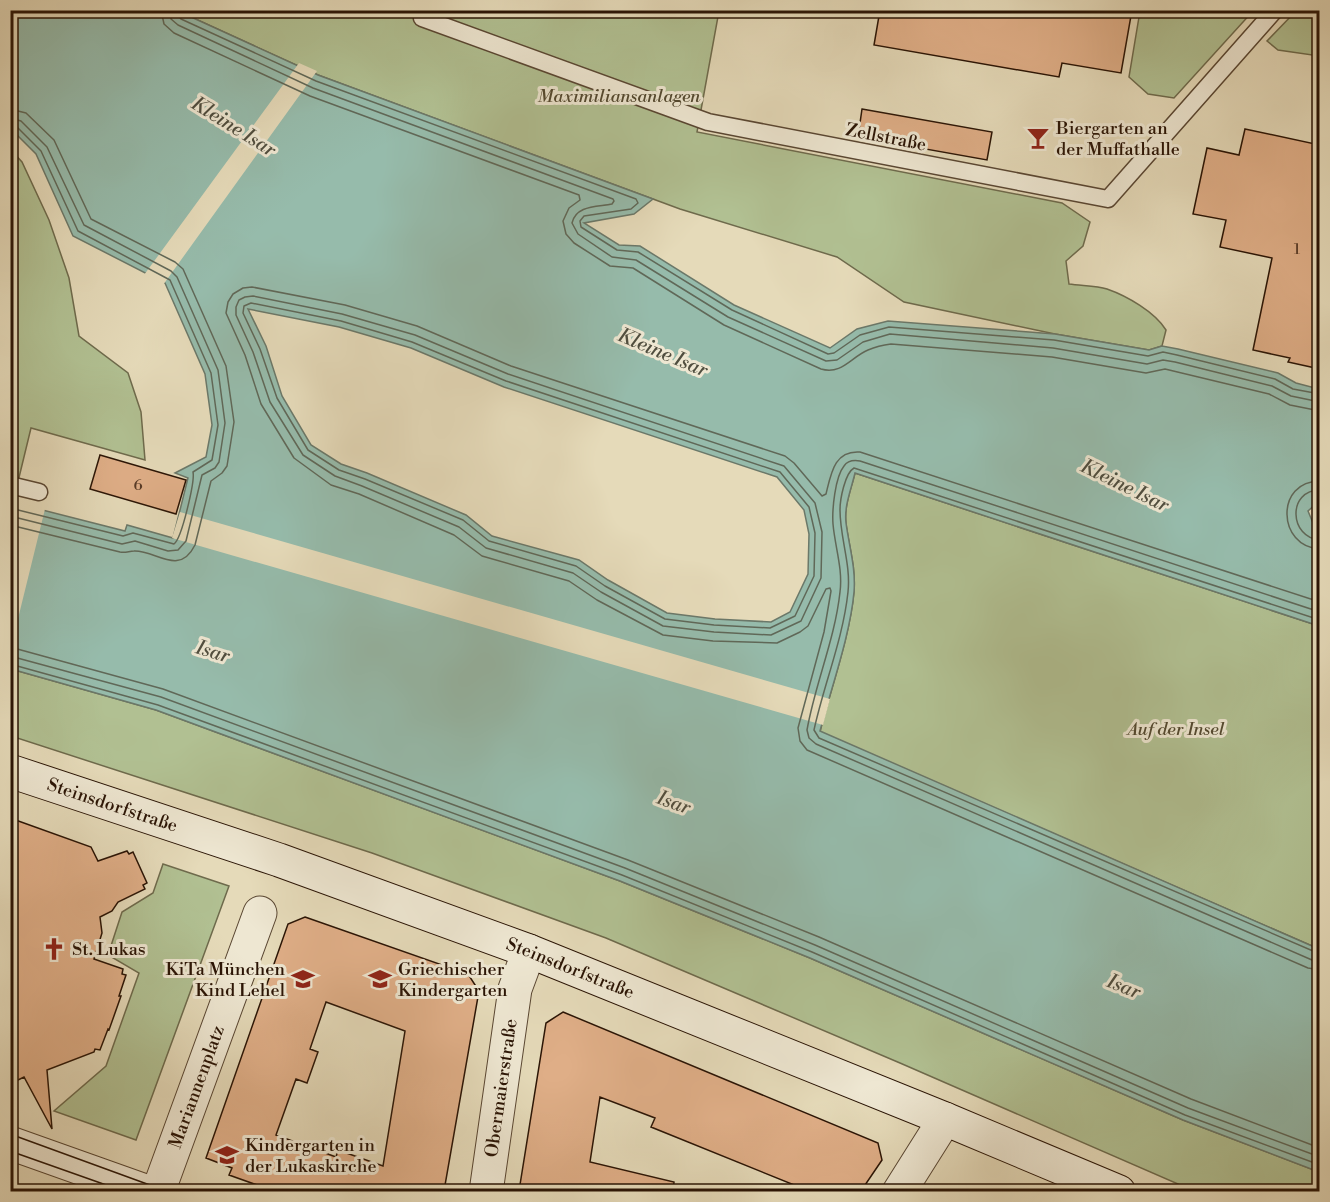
<svg xmlns="http://www.w3.org/2000/svg" width="1330" height="1202" viewBox="0 0 1330 1202" font-family="'Libre Bodoni',serif">
<style>
.green{fill:#b1c092;stroke:#6e6a4c;stroke-width:1.5}
.water{fill:#96bbab;stroke:#6b7869;stroke-width:1.5;fill-rule:evenodd}
.pier{fill:#e5dab9}
.lines{fill:none;stroke-linecap:round;stroke-linejoin:round}
.shore{stroke:#606858;stroke-width:1.5}
.building{fill:#dfae87;stroke:#2a1405;stroke-width:1.5;fill-rule:evenodd}
.service-casing{stroke:#594632;stroke-width:19}
.minor-casing{stroke:#594632;stroke-width:35}
.secondary-casing{stroke:#2a1405;stroke-width:35}
.service{stroke:#eee7d2;stroke-width:16}
.minor{stroke:#eee7d2;stroke-width:33}
.secondary{stroke:#eee7d2;stroke-width:33}
.tram{stroke:#2a1405;stroke-width:1.5}
.labels{text-anchor:middle;stroke-width:6;stroke-linejoin:round;paint-order:stroke}
.number-label{font-size:15px;fill:#573a26}
.park-label{font-size:18px;font-style:italic;fill:#52482f;stroke:#eee7d2}
.poi-label{font-size:18px;fill:#2a1405;stroke:#eee7d2;text-anchor:start}
.street-label{font-size:18px;fill:#2a1405;stroke:#eee7d2}
.water-label{font-size:20px;font-style:italic;fill:#504e3f;stroke:#eee7d2}
</style>
<rect width="100%" height="100%" fill="#e5dab9"/>
<filter id="stains"><feTurbulence type="fractalNoise" baseFrequency=".00333" numOctaves="4"/><feColorMatrix values="0 0 0 0 .2 0 0 0 0 .09 0 0 0 0 .02 0 0 0 .5 -.17"/></filter>
<radialGradient id="worn" r=".72"><stop offset=".6" stop-color="#630" stop-opacity="0"/><stop offset="1" stop-color="#630" stop-opacity=".3"/></radialGradient>
<path class="green" d="M178 11H719L697 132 1062 203 1090 222 1083 246 1066 261 1069 284C1081 286 1096 285 1107 289 1127 296 1155 312 1166 330L1162 346 1149 350 1055 334 904 302 837 257 680 209 318 75Z
M1140 11V10L1253 11 1174 98 1148 94 1129 77Z
M1296 11H1319V56L1278 50 1267 41Z
M11 150 22 162 49 220 69 278 79 336 128 373 141 412 145 460 31 428 15 494 11 493Z
M855 473 1319 626V949L820 732C831 688 850 636 854 592 856 568 849 546 846 523 844 506 851 490 855 473Z
M11 669 156 710 620 881 810 958 1183 1120 1319 1172V1191H1194L900 1063 606 938 372 853 11 736Z
M163 864 229 886 136 1140 54 1111 106 1066 139 973 108 955 122 912 153 893Z"/>
<path class="water" d="M10 11H178L318 75 653 199 634 214 584 223 619 245 640 246 734 305 830 348 857 329 888 321 1055 334 1149 350 1162 346 1178 349 1278 373 1296 383 1319 389V504L1317 503 1308 511 1313 523 1319 528V626L855 473C851 490 844 506 846 523 849 546 856 568 854 592 850 636 831 688 820 731L1319 949V1172L1183 1120 810 958 620 881 156 710 11 669V502L125 531 127 525 173 538 188 478 175 473 206 457 212 425 205 374 165 283 73 236 36 154 11 129ZM248 309 339 327 411 348 504 387 777 477 804 510 809 534 808 574 790 612 771 622 715 619 667 613 608 580 579 560 492 536 466 515 367 473 341 464 311 445 282 396 266 346Z"/>
<path class="pier" d="M299 63 317 71 163 285 144 275Z
M18 502 45 509 11 647V530Z
M180 512 830 699 823 725 172 538Z"/>
<g class="lines">
<path class="shore" d="M161 10 164 24 174 33 310 96 579 195 580 200 569 208 563 221 566 234 574 243 610 266 633 268 724 325 821 369C842 375 851 357 868 350 875 347 883 345 891 344L1052 357 1146 373 1165 369 1269 394 1290 405 1320 411
M170 10 171 19 178 25 313 88 613 199 614 201 612 204C597 207 576 205 572 223L578 234 612 257 636 260 728 317 826 361 837 360 863 342 890 334 1053 348 1147 364 1163 360 1175 362 1272 386 1291 396 1320 402
M177 10 178 15 181 19 316 81 636 199 638 203 631 209 584 216 580 221 581 227 617 250 638 252 732 310 828 354 834 353 860 335 889 327 1054 340 1148 356 1163 352 1177 355 1275 379 1293 389 1320 394
M10 109 26 113 54 140 91 219 175 262 183 269 226 366 234 422 227 466 222 473 211 481 195 545C179 577 156 550 134 551 129 551 126 553 120 552L10 525
M10 118 21 121 47 147 84 225 171 271 177 277 218 370 225 423 219 462 215 468 202 475 186 541 178 550 168 551 135 541 122 544 10 516
M10 125 17 127 41 151 78 231 170 280 211 373 218 425 212 460 193 472C195 481 182 538 174 544L133 533 123 536 10 508
M253 296 342 314 415 335 508 374 784 466 815 503 822 532 821 578 801 621 771 635 714 632 663 626 601 592 573 573 486 548 459 527 362 486 335 476 303 455 270 402 253 352 236 315V307L239 300 245 297Z
M251 303 341 321 412 342 506 381 780 472 809 507 815 533 814 576 795 616 770 628 714 625 665 619 605 586 576 566 489 541 463 520 365 479 339 470 308 450 277 398 260 349 243 313 244 306Z
M1320 481C1275 481 1277 547 1320 549
M1320 490C1287 490 1289 538 1320 540
M1320 602 860 452C834 450 831 474 826 494L822 496 794 463 785 456 511 366 417 326 345 305 252 287 243 288 233 294 228 302 226 313 245 355 261 404 294 458 331 485 359 494 454 535 482 556 569 581 597 600 663 635 713 641 777 643 800 632 808 626 826 589 830 588 831 591 824 632 798 728 800 741 807 750 1308 968 1320 970
M1320 612 860 461C854 460 848 460 844 466 835 477 832 510 833 524 835 547 843 569 840 592 835 639 815 684 807 730L809 738 816 744 1312 960 1320 961
M1320 620 854 468C845 473 840 499 840 510 840 538 851 564 848 592 843 639 824 684 814 730L819 738 1320 954
M10 647 163 689 628 860 819 937 1191 1099 1320 1148
M10 656 161 697 625 868 815 945 1188 1108 1320 1157
M10 664 158 705 622 875 812 952 1185 1115 1320 1165"/>
</g>
<path class="building" d="M880 10H1132L1121 73 1062 63 1059 77 874 45Z
M862 109 992 132 987 160 858 137Z
M1245 129 1320 145V369L1288 362 1290 358 1253 350 1272 258 1220 247 1226 220 1193 214 1207 148 1239 155Z
M100 455 186 480 176 514 90 489Z
M10 818 91 847 98 861 127 851 129 854 133 852 147 883 143 885 145 889 118 902 112 911 100 917 102 933 94 959 123 969 122 974 126 975 119 996H121L109 1030 108 1029 100 1050 95 1049 94 1052 47 1070 52 1129 24 1077 10 1084Z
M305 917 468 974 479 991 444 1191H274L229 1175 232 1168 206 1158 288 924ZM326 1002 405 1031 383 1166 338 1150 336 1157 276 1135 296 1079 307 1083 318 1052 310 1049Z
M563 1012 878 1143 882 1160 861 1191H809L651 1127 655 1118 600 1097 590 1162 674 1182 673 1191H519L546 1023Z"/>
<g class="lines">
<g class="service-casing">
<path id="service" d="M422 18 708 122 1108 199 1275 10
M10 485 39 492"/>
</g>
<g class="minor-casing">
<g id="minor">
<path d="M10 1143 148 1192"/>
<path id="s1" d="M158 1192 260 913"/>
<path id="s2" d="M486 1192 515 989 529 951"/>
<path d="M899 1192 945 1119"/>
</g>
</g>
<g class="secondary-casing">
<g id="secondary">
<path id="s3" d="M10 771 279 860 529 951 945 1119 1119 1192"/>
</g>
</g>
<use href="#service" class="service"/>
<use href="#minor" class="minor"/>
<use href="#secondary" class="secondary"/>
<path class="tram" d="M10 1134 169 1192
M10 1151 126 1192"/>
</g>
<defs>
<g id="bar-bare" transform="scale(1.8)"><path d="M-6-5H6L.8 .8V4.5H3.5V6h-7V4.5H-.8V.8Z" fill="#8f2418" stroke="#eee7d2" stroke-width="2.5" paint-order="stroke"/></g>
<g id="church-bare" transform="scale(1.8)"><path d="M-1.2-6h2.4v3.5h3.3v2.4h-3.3V6h-2.4V-.1h-3.3v-2.4h3.3Z" fill="#8f2418" stroke="#eee7d2" stroke-width="2.5" paint-order="stroke"/></g>
<g id="school-bare" transform="scale(1.8)"><path d="M0-5L7-2L0 1L-7-2ZM-4 1L0 2.5L4 1V4Q0 6-4 4Z" fill="#8f2418" stroke="#eee7d2" stroke-width="2.5" paint-order="stroke"/></g>
</defs>
<g fill-rule="evenodd">
<use href="#bar-bare" x="1038" y="138"/>
<use href="#church-bare" x="54" y="949"/>
<use href="#school-bare" x="303" y="979"/>
<use href="#school-bare" x="380" y="979"/>
<use href="#school-bare" x="227" y="1155"/>
</g>
<g class="labels">
<g class="number-label">
<text x="1297" y="254">1</text>
<text x="138" y="490">6</text>
</g>
<g class="park-label">
<text x="619" y="102">Maximiliansanlagen</text>
<text x="1176" y="735">Auf der Insel</text>
</g>
<g class="poi-label">
<text x="1056" y="134">Biergarten an<tspan x="1056" dy="21">der Muffathalle</tspan></text>
<text x="72" y="955">St. Lukas</text>
<text x="285" y="975" text-anchor="end">KiTa München<tspan x="285" dy="21">Kind Lehel</tspan></text>
<text x="398" y="975">Griechischer<tspan x="398" dy="21">Kindergarten</tspan></text>
<text x="245" y="1151">Kindergarten in<tspan x="245" dy="21">der Lukaskirche</tspan></text>
</g>
<g class="street-label">
<text transform="translate(886 137) rotate(11)" y="6">Zellstraße</text>
<text dy="6" stroke="none"><textPath href="#s3" startOffset="108">Steinsdorfstraße</textPath></text>
<text dy="6" stroke="none"><textPath href="#s3" startOffset="594">Steinsdorfstraße</textPath></text>
<text dy="6" stroke="none"><textPath href="#s1" startOffset="112">Mariannenplatz</textPath></text>
<text dy="6" stroke="none"><textPath href="#s2" startOffset="105">Obermaierstraße</textPath></text>
</g>
<g class="water-label">
<text transform="translate(234 126) rotate(32)" y="7">Kleine Isar</text>
<text transform="translate(663 352) rotate(23)" y="7">Kleine Isar</text>
<text transform="translate(1125 485) rotate(26)" y="7">Kleine Isar</text>
<text transform="translate(213 651) rotate(17)" y="7">Isar</text>
<text transform="translate(674 802) rotate(20)" y="7">Isar</text>
<text transform="translate(1124 986) rotate(22)" y="7">Isar</text>
</g>
</g>
<rect width="1330" height="1202" fill="none" stroke="#e5dab9" stroke-width="36"/>
<rect x="12" y="12" width="1306" height="1178" fill="none" stroke="#2a1405" stroke-width="3"/>
<rect x="18" y="18" width="1294" height="1166" fill="none" stroke="#2a1405" stroke-width="1.5"/>
<rect width="100%" height="100%" filter="url(#stains)"/>
<rect width="100%" height="100%" fill="url(#worn)"/>
</svg>
